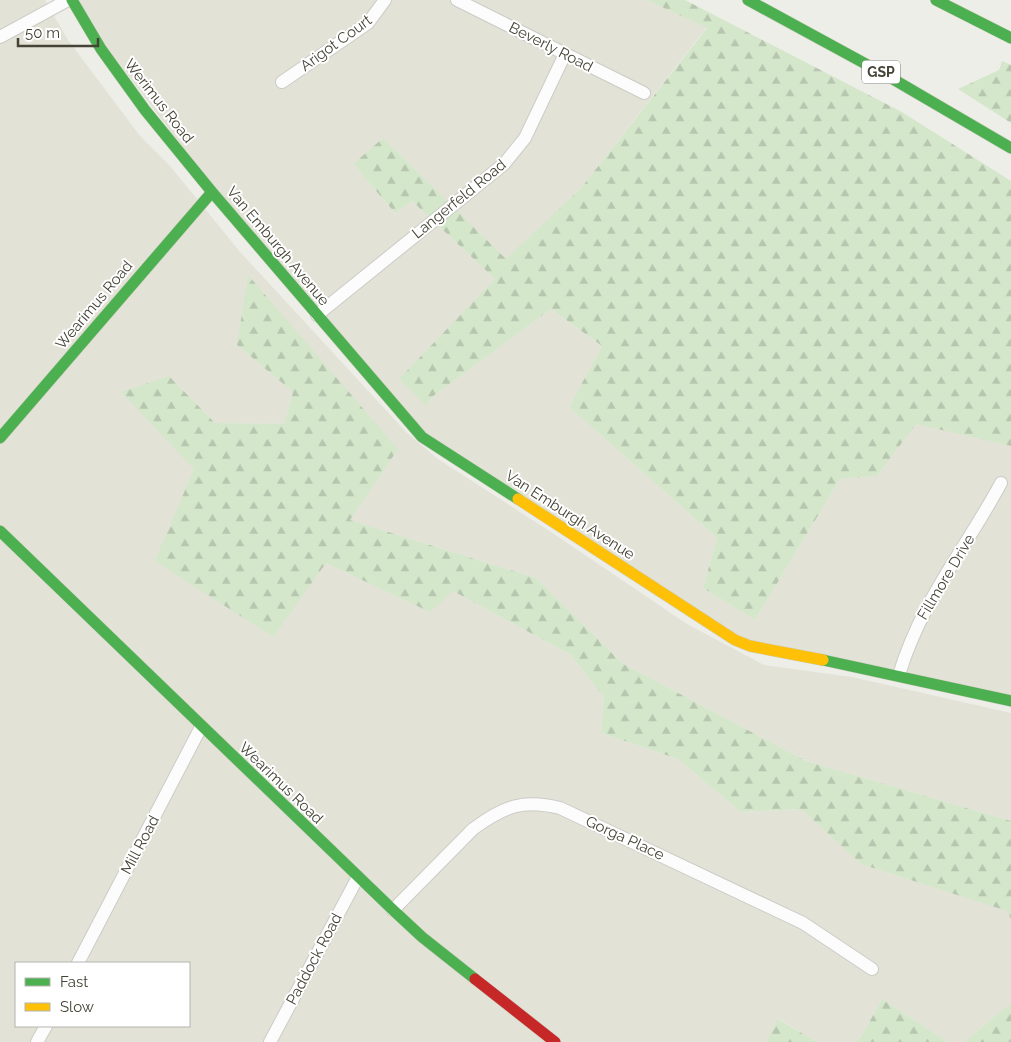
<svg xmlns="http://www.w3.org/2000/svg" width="1011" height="1042" viewBox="0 0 1011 1042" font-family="Raleway,sans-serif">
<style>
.residential{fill:#e2e2d7;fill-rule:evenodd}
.forest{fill:url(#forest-firs)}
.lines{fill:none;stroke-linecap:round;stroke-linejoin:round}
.street-casing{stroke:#ccccc7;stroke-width:14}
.fast-casing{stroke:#cecec2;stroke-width:12}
.slow-casing{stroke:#cecec2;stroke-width:12}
.jam-casing{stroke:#cecec2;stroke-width:12}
.street{stroke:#fcfcfc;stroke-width:12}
.fast{stroke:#4caf50;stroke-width:11}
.slow{stroke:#ffc107;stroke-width:11}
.jam{stroke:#c62828;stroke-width:11}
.labels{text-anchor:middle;stroke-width:4;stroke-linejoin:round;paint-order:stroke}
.shield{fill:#fff;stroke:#7c7b72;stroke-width:1}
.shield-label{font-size:14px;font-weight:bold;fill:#444336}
.street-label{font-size:15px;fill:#444336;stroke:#fff}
</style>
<defs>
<pattern id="forest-firs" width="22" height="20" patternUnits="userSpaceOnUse" patternTransform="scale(1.25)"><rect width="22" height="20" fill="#d4e7cb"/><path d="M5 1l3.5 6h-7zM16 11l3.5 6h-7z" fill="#b7c7af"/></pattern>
</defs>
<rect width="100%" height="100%" fill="#eeeee9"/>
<path class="residential" d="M0 0H45L68 40 140 136 170 166 241 253 407 433 438 459 551 532 687 624 764 665 852 677 1011 713V821L806 761 622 663 536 578 350 520 397 448 237 345 293 392 284 424 215 423 169 376 326 563 429 611 453 591 571 655 604 698 601 733 678 759 741 812 801 809 861 864 1008 911 1011 919V1003L964 1042H948L882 999 861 1037 855 1042H817L779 1019 766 1042H0ZM16 963H189V1026H16Z
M71 0H647L707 27 581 188 506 260 383 138 353 164 395 213 412 201 495 279 427 405 432 397 551 309 602 346 569 407 717 538 703 588 755 620 840 479 877 476 916 423 1011 446V701L743 642 421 437 217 193Z"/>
<path class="forest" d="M647 0H685L902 112 1011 181V446L916 424 877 476 840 479 755 620 703 588 717 538 569 407 602 346 551 309 432 397 426 406 399 379 495 279 412 201 395 213 353 164 383 138 506 259 581 188 707 28Z
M1002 61 1011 65V123L958 89 999 70Z
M248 275 398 449 350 520 536 578 622 663 806 761 1011 821V919L1007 911 861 864 801 809 741 812 678 759 601 733 604 698 571 655 453 591 430 612 326 563 273 637 155 561 194 469 121 392 169 376 215 423 284 424 293 392 237 345Z
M882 999 948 1042H855L861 1037Z
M1011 1003V1042H964Z
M778 1019 817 1042H766Z"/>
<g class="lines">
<g class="street-casing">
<path id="street" d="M457 0 644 93
M0 37 68 0
M282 82 368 23 385 0
M317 315 504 164 525 138 565 54
M899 675C921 601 965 550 1001 483
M393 910 473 829C504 806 523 799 560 808L803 923 872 969
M78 963 201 727
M37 1042 46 1026
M270 1042 358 877"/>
</g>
<g class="fast-casing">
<path id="fast" d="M72 0 101 49 145 110 212 192 422 437 518 499
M748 0 886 75 1011 148
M936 0 1011 38
M0 438 212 192
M0 531 393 910 422 937 475 979
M823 660 1011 701"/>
</g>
<g class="slow-casing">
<path id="slow" d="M518 499 735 640 750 646 823 660"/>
</g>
<g class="jam-casing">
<path id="jam" d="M475 979 555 1042"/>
</g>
<use href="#street" class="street"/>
<use href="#fast" class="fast"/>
<use href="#slow" class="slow"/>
<use href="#jam" class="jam"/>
</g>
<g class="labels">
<rect class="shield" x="862" y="60.5" width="38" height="23" rx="4"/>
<g class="shield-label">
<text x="881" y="77">GSP</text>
</g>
<g class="street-label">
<text transform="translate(336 43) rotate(-36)" y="5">Arigot Court</text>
<text transform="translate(551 47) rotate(27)" y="5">Beverly Road</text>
<text transform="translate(159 101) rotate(52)" y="5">Werimus Road</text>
<text transform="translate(459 199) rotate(-39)" y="5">Langerfeld Road</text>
<text transform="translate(278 246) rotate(50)" y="5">Van Emburgh Avenue</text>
<text transform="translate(94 305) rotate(-50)" y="5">Wearimus Road</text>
<text transform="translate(570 515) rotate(33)" y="5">Van Emburgh Avenue</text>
<text transform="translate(946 577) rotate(-59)" y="5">Fillmore Drive</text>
<text transform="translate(281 783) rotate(44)" y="5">Wearimus Road</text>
<text transform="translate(625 838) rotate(25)" y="5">Gorga Place</text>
<text transform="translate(140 845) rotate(-62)" y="5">Mill Road</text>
<text transform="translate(314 959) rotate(-62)" y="5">Paddock Road</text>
</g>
</g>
<rect x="15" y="962" width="175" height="65" fill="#ffffff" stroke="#b4b4af"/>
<rect x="25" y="978" width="25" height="8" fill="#4caf50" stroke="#b4b4af"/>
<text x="60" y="987" font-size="15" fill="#444336">Fast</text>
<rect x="25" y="1003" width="25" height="8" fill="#ffc107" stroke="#b4b4af"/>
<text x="60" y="1012" font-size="15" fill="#444336">Slow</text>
<path d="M18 38v8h80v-8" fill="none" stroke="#444336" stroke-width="2.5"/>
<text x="25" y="38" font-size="15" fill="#444336" stroke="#ffffff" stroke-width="4" paint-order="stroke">50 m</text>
</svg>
